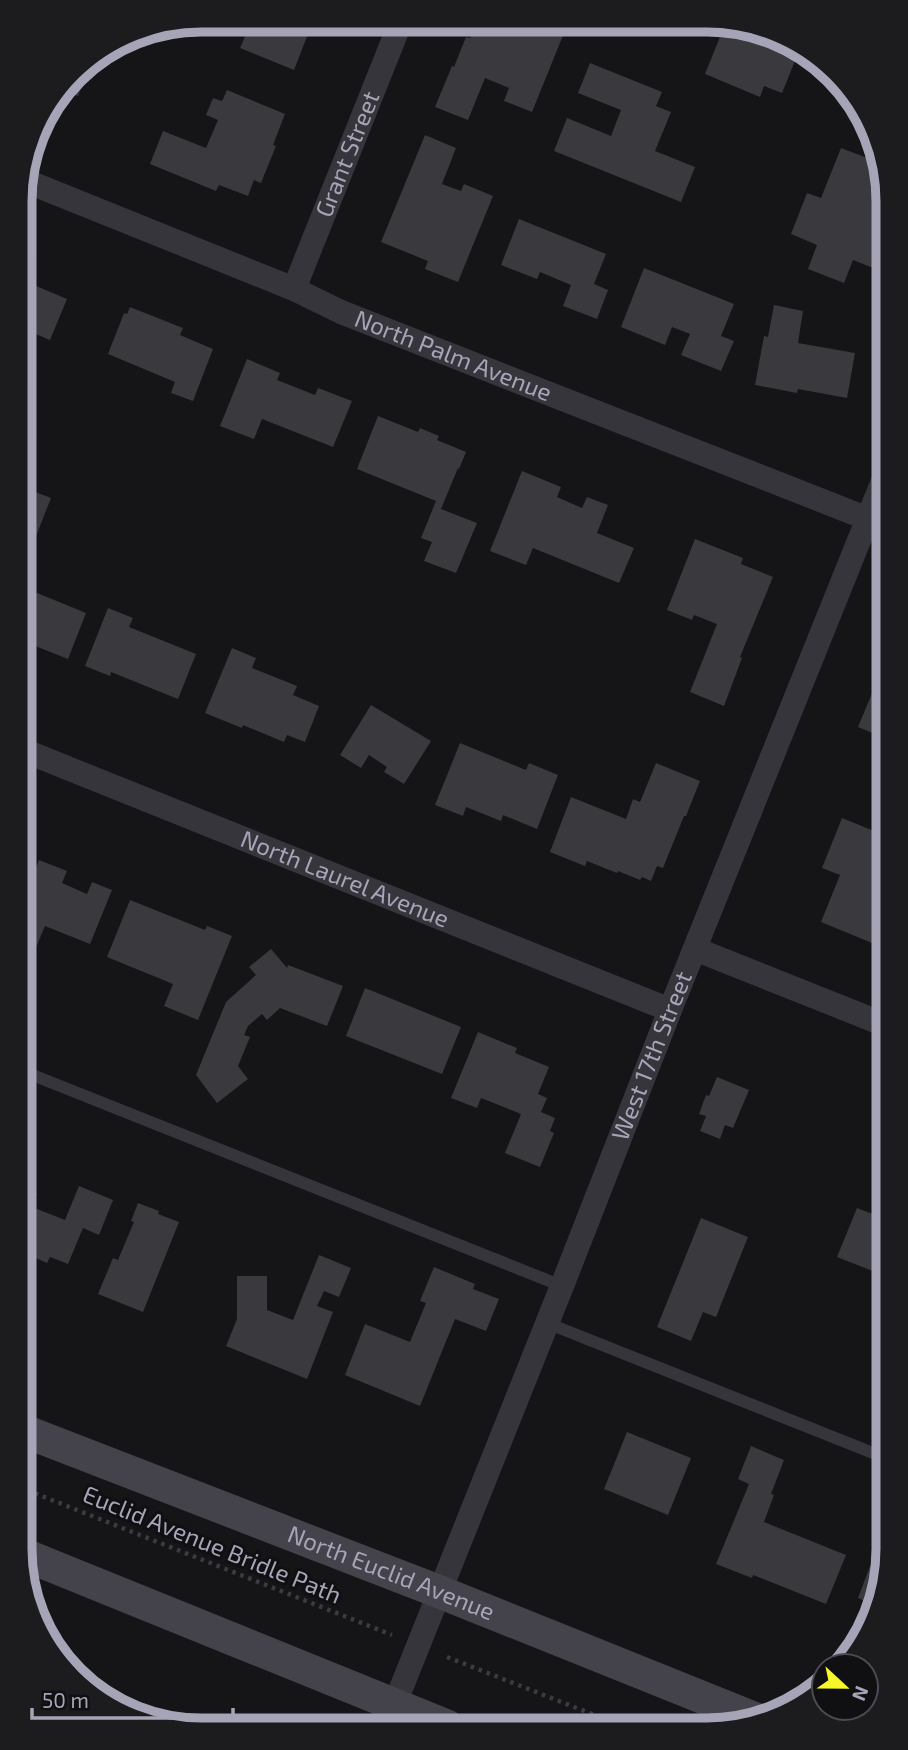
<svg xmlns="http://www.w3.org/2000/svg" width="908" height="1750" viewBox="0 0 908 1750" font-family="'Exo 2',sans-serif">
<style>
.building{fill:#3a393e}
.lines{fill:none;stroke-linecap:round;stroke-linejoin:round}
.path{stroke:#3b3b42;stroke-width:4.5;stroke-dasharray:3.5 5;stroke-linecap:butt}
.service{stroke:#36353b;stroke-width:12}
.minor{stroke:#36353b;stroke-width:24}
.secondary{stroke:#44434b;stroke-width:33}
.labels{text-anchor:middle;stroke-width:6;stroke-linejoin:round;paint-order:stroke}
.street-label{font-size:24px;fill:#a6a5b7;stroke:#100f11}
.rim{fill:none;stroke:#a6a5b7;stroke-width:9}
</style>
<rect width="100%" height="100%" fill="#151416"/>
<path class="building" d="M252 20H319L312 36 308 34 294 70 240 48Z
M477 21H544L547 23 546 26 564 33 532 112 504 101 509 88 485 78 468 120 435 107 452 66 454 67 466 37 470 38Z
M738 23H742L799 51 782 93 764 86 760 97 705 74 724 27 734 31Z
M94 56 78 96 61 90 81 64Z
M590 63 662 92 656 106 671 112 655 151 695 167 681 202 554 151 567 118 611 136 621 110 578 93Z
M227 90 285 114 273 145 276 146 261 183 254 180 248 196 219 185 216 191 150 164 163 131 206 148 218 120 206 115 213 98 222 101Z
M425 135 456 148 442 184 461 191 464 184 493 196 458 282 425 269 428 261 381 242Z
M841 148 883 164 889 201V209L881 228 889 231V250L881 271 853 260 844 283 808 269 817 245 791 234 807 193 821 198Z
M519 219 606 254 594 284 608 290 597 319 563 306 571 285 540 272 537 279 501 265Z
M644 268 734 304 721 336 734 341 721 371 681 355 690 334 672 327 665 345 621 327Z
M21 277 36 284V286L67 299 50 340 21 328Z
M774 305 803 311 798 343 855 353 847 398 798 389 797 393 755 385 764 336 768 337Z
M130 307 183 328 180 335 213 349 193 401 171 393 175 382 108 354 124 313 127 314Z
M247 359 280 373 277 380 315 395 318 388 352 401 333 447 262 419 254 439 220 426Z
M378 416 418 432 420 428 439 436 437 440 466 452 459 469 458 468 441 509 477 523 456 573 424 561 432 542 421 538 436 501 357 469Z
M522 471 561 487 557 497 582 508 587 497 608 505 597 533 634 548 619 583 533 548 526 565 490 551Z
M20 486 51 498 27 559 20 556Z
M695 539 743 558 741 564 773 577 740 657 742 658 724 706 690 692 717 624 694 615 692 620 667 610Z
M20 586 86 613 68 659 20 640Z
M108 608 133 618 129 627 196 654 178 699 111 672 110 676 85 666Z
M232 648 256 658 252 668 297 686 293 695 319 706 305 742 287 735 284 742 243 725 242 728 205 713Z
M889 652V740L858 727Z
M371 705 431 741 404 784 384 772 387 767 369 755 361 768 340 755Z
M460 743 526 770 529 763 558 775 537 829 503 815 501 821 466 807 463 816 435 805Z
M656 763 700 781 686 816H684L663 868 657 866 651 881 642 877 640 880 618 871 617 873 587 861 585 866 550 852 571 797 626 819 633 799 640 802Z
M842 818 889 837V902L884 912 889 914V950L821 922 840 875 822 868Z
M39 860 67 871 62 883 87 894 92 882 112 890 90 944 45 926 29 964 20 960V908Z
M130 900 205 930 207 926 232 936 198 1020 164 1006 173 984 107 957Z
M271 949 287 968 288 965 343 986 327 1026 280 1008 267 1020 262 1014 248 1026 244 1035 250 1037 238 1066 248 1079 217 1103 196 1075 226 1002 256 975 249 967Z
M365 988 461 1027 442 1074 346 1036Z
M478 1032 517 1048 515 1053 549 1067 538 1094 547 1098 541 1112 555 1118 550 1131 554 1133 540 1167 505 1153 521 1114 481 1098 477 1108 451 1098Z
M717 1077 749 1090 733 1128 725 1125 720 1139 700 1131 706 1116 699 1114 706 1095 709 1096Z
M888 1154V1188L876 1183Z
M79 1186 113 1200 99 1235 83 1228 68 1264 50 1257 47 1263 20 1251V1187L37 1194 32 1207 65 1220Z
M138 1203 159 1211 158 1214 179 1222 143 1312 98 1294 113 1258 118 1260 134 1222 131 1221Z
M888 1204V1277L837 1257 857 1208 883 1218Z
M701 1218 748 1237 716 1317 703 1312 691 1341 657 1327Z
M319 1255 351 1268 339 1297 324 1291 317 1306 333 1312 307 1379 226 1346 237 1319V1276H267V1310L293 1320Z
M434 1267 475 1284 473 1289 499 1299 486 1331 455 1319 420 1406 345 1375 365 1324 410 1342 426 1303 420 1301Z
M627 1432 691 1458 668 1515 604 1489Z
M751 1446 784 1460 771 1494 774 1495 764 1522 846 1555 826 1604 753 1575 752 1578 716 1564 749 1484 738 1479Z
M878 1545 888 1549V1562L872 1604 858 1598Z"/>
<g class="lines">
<path class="path" d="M19 1487 392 1635
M447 1657 615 1723"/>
<path class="service" d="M20 1070 562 1286
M547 1323 888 1459"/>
<g class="minor">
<path id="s1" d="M21 179 294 289 341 312 889 527"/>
<path id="s2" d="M294 289 401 21"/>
<path id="s3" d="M20 749 670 1010"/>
<path d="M695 949 888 1026"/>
<path id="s4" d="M386 1726 562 1286 670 1010 889 466"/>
</g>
<g class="secondary">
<path id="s5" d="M19 1429 440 1592 761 1721"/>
<path d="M20 1553 447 1726"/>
</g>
</g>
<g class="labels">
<g class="street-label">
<text dy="8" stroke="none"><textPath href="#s2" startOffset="145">Grant Street</textPath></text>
<text dy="8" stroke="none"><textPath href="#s1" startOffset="467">North Palm Avenue</textPath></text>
<text dy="8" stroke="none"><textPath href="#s3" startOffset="350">North Laurel Avenue</textPath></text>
<text dy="8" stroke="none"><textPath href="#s4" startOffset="721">West 17th Street</textPath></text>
<text transform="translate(212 1545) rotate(22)" y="8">Euclid Avenue Bridle Path</text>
<text dy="8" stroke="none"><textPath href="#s5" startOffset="399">North Euclid Avenue</textPath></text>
</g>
</g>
<path d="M0 0H908V1750H0ZM201 32H707A169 169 0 0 1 876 201V1549A169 169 0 0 1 707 1718H201A169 169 0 0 1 32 1549V201A169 169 0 0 1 201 32Z" fill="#1c1b1e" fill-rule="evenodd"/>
<path class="rim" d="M201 32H707A169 169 0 0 1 876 201V1549A169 169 0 0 1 707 1718H201A169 169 0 0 1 32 1549V201A169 169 0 0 1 201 32Z"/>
<g transform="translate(845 1687) rotate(112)"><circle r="33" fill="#100f11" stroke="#4c4b53" stroke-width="2"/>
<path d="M0-5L12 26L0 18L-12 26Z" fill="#f7f82a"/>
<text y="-10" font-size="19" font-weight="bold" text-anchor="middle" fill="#a6a5b7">N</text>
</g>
<path d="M32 1708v10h201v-10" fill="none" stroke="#a6a5b7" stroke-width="3.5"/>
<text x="42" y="1708" font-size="21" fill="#a6a5b7" stroke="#100f11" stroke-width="5" paint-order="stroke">50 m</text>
</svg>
